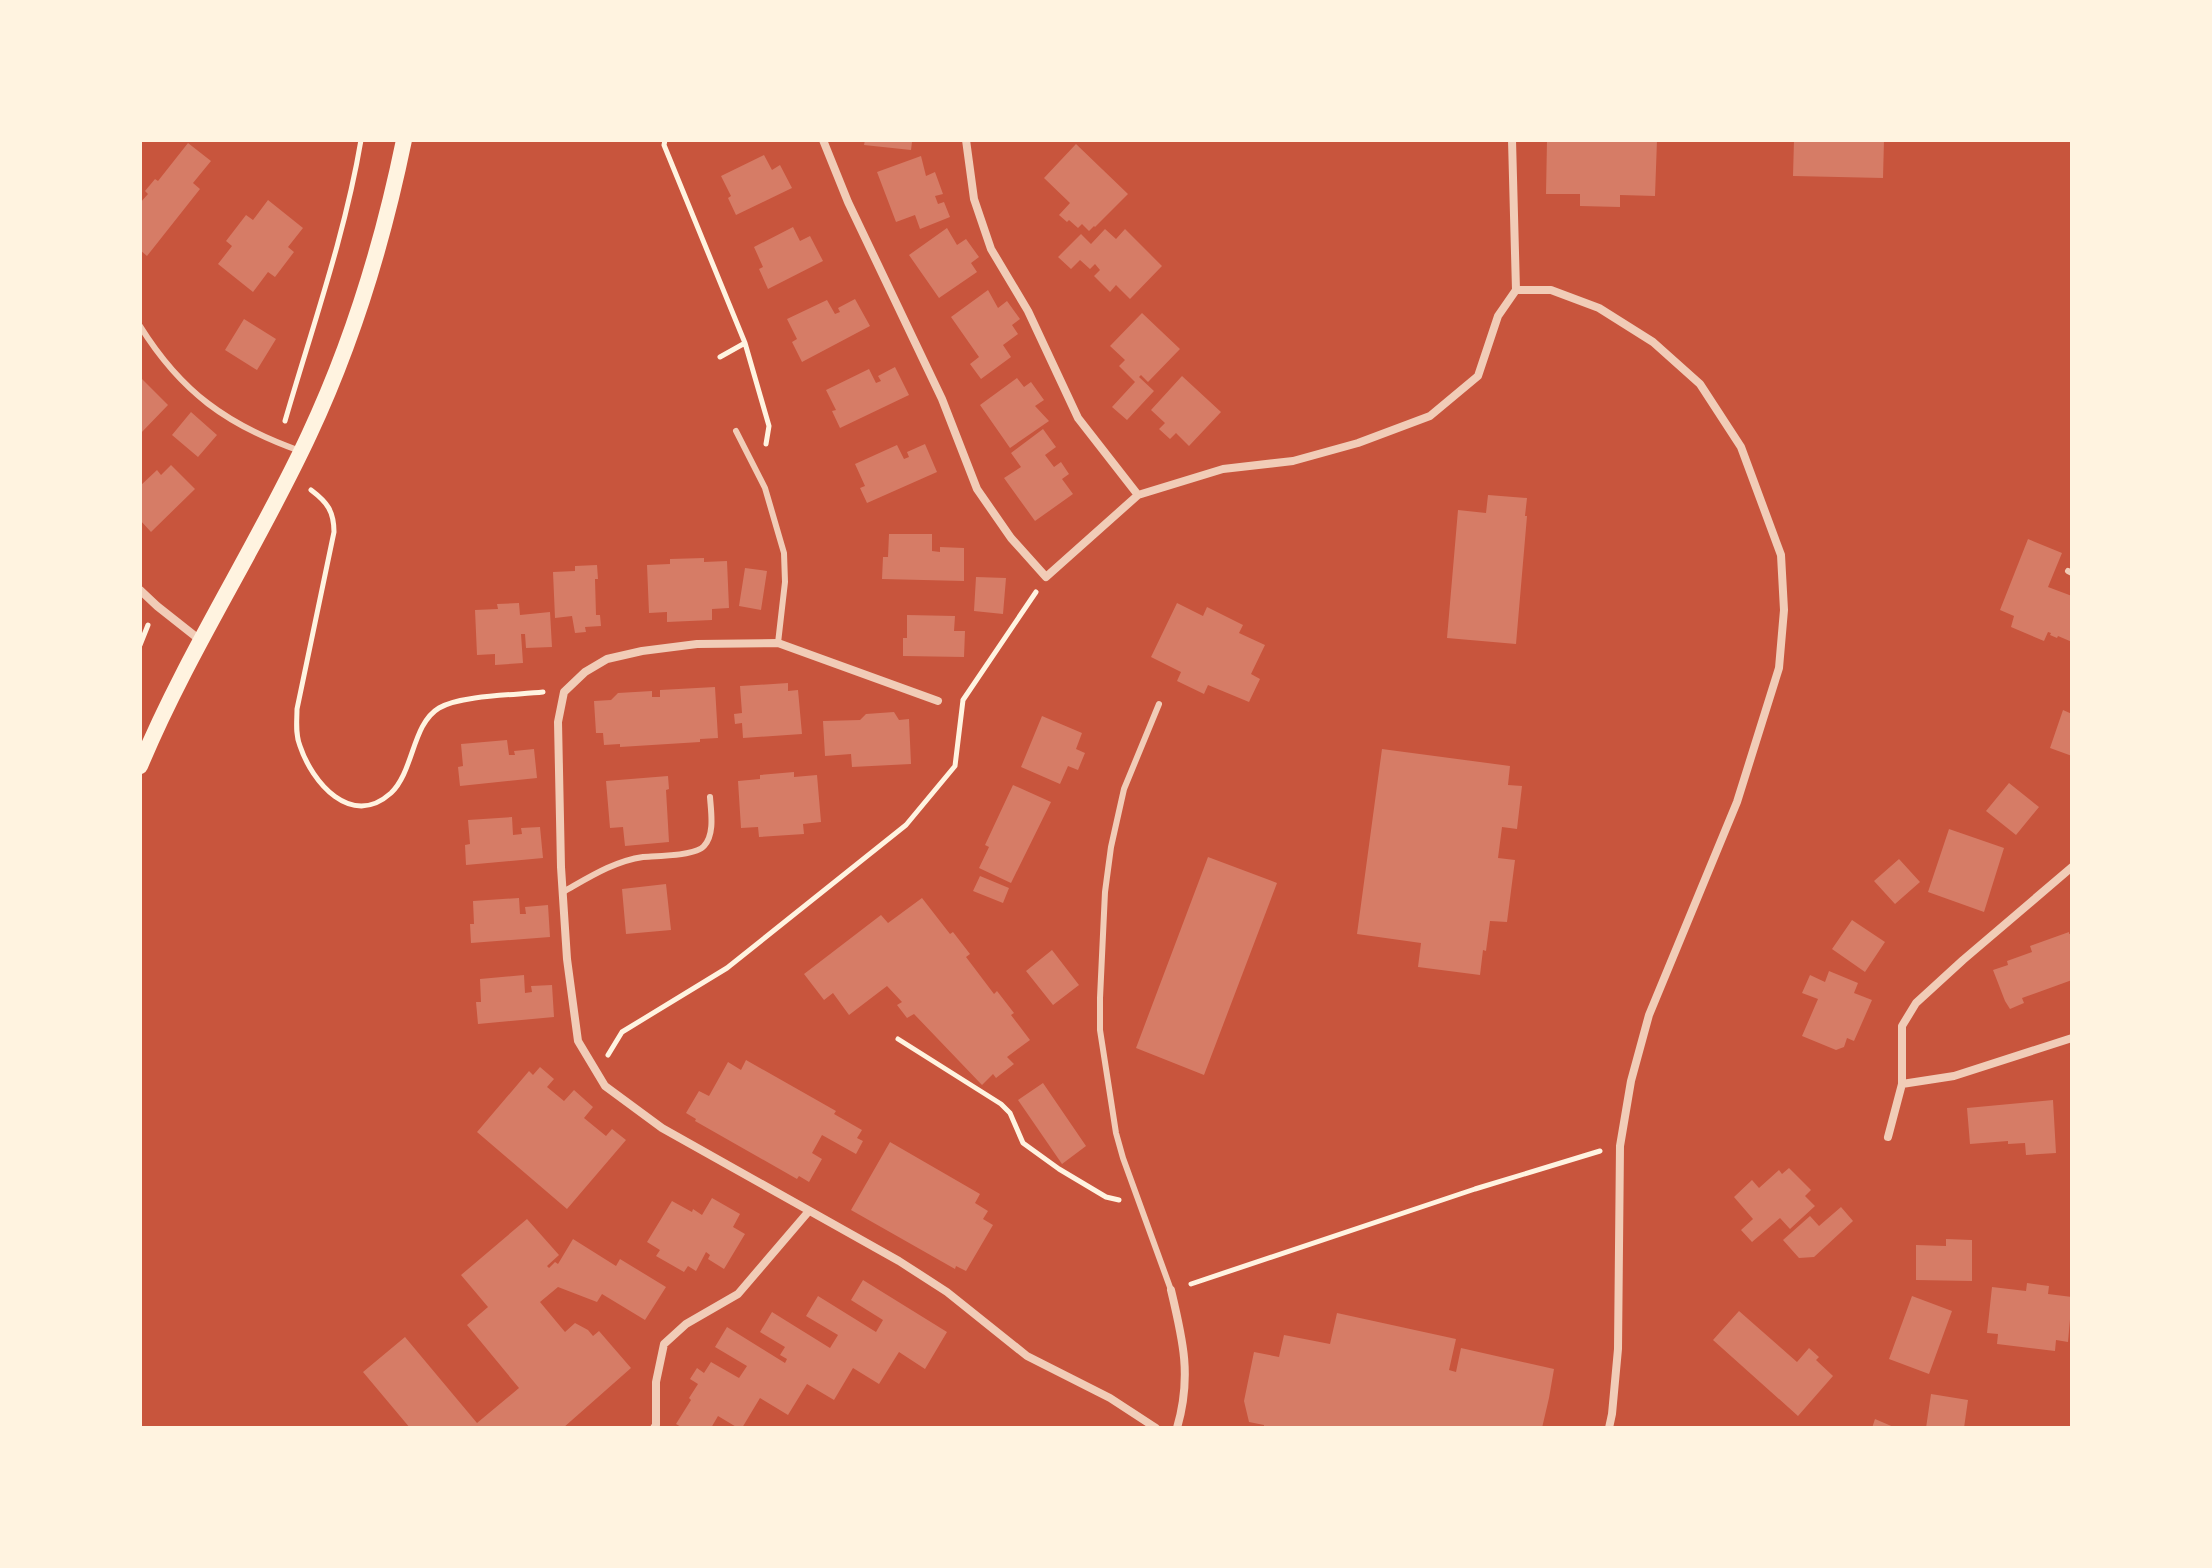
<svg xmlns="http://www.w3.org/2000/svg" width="2212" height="1568" viewBox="0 0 2212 1568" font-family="'Noto Sans',sans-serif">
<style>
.building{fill:#d67c66}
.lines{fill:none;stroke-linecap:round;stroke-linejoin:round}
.path{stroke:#fff3e0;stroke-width:5}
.service{stroke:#f1ccb7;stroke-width:6}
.minor{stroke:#f1ccb7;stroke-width:8}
.secondary{stroke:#fff3e0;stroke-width:16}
</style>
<rect width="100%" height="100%" fill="#c8553d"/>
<path class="building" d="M865 140H909V142H912L911 150 864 145Z
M1547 140H1657L1655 196 1620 195V207L1580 206V194H1546Z
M1794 140H1884L1883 178 1793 176Z
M188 143 211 161 193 183 200 189 147 256 140 250V203L148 194 145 191 155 179 158 181Z
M1076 144 1128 194 1095 227 1094 226 1089 231 1082 224 1078 228 1069 220 1067 222 1059 215 1070 203 1044 178Z
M764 155 772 170 780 165 792 188 736 215 728 198 731 196 721 176Z
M921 156 926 176 935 172 943 194 935 196 938 204 944 202 950 217 920 229 915 215 896 222 877 172Z
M268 200 303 228 288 247 294 252 275 277 268 272 253 292 218 264 232 246 226 241 246 215 253 220Z
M793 227 800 241 810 236 823 261 768 289 759 269 763 267 754 247Z
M947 228 957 245 966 239 979 257 971 263 977 272 939 298 909 255Z
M1105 229 1116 239 1125 229 1162 266 1130 299 1116 285 1110 292 1094 276 1100 270 1095 264 1090 269 1080 260 1071 269 1058 257 1081 234 1091 244Z
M988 290 998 308 1007 301 1020 319 1012 325 1018 334 1003 345 1011 357 981 379 970 364 979 357 951 317Z
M855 299 870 326 802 362 792 342 797 339 787 319 827 300 835 314 840 312 838 308Z
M1142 313 1180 349 1148 382 1141 375 1139 377 1154 391 1127 420 1112 407 1135 382 1119 366 1125 360 1110 346Z
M244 319 276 339 257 370 225 350Z
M895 367 909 395 840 428 832 411 836 410 826 390 869 369 876 383 881 381 878 376Z
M1182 376 1221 412 1189 446 1176 433 1170 439 1159 429 1165 423 1151 410Z
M140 377 168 405 140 434Z
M1017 378 1024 387 1031 382 1044 400 1035 406 1049 421 1010 448 980 405Z
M191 412 217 435 198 457 172 435Z
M1043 429 1056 447 1045 455 1054 467 1061 462 1069 474 1062 479 1073 494 1035 521 1004 478 1021 467 1011 453Z
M925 444 937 472 867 503 860 488 865 486 855 464 897 445 904 459 909 457 907 452Z
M171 465 195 489 151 532 140 520V486L157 470 161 475Z
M1488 495 1527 498 1525 516H1527L1516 644 1447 638 1458 510 1486 513Z
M889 534H932V551L940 552V547L964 548V581L882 579 883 557H888Z
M2028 539 2062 553 2048 587 2072 596V642L2058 636 2057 638 2050 635 2051 633 2048 632 2044 641 2011 627 2014 616 2000 610Z
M704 558V562L727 561 729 608 712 609V620L667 622V612L649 613 647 565 670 564V559Z
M597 565 598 579H595L596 615H600L601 626 585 627 586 632 575 633 572 616 555 618 553 572 575 571V566Z
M745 568 767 571 761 610 739 606Z
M976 577 1006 578 1003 614 974 611Z
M519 603 520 615 550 612 552 647 526 648 525 634H521L523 663 495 665V654L477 655 475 610 498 609 497 604Z
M1177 603 1203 616 1207 607 1243 625 1239 633 1265 645 1251 674 1260 679 1249 702 1208 685 1204 694 1177 681 1181 672 1151 657Z
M907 615 955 616 954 631H965L964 657 903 656V638H907Z
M788 683V691L798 690 802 734 743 738 742 723 735 724 734 714 742 713 740 686Z
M715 687 718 738 700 739V742L620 747V744L604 745 603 733H596L594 701 611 700 618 693 652 691V697H660V690Z
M2063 710 2072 714V756L2050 748Z
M894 712 899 720 909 719 911 764 852 767 851 754 825 756 823 721 860 720 866 714Z
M1042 716 1082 733 1076 749 1085 753 1078 770 1068 766 1060 784 1021 767Z
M507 740 509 755H515L514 751 534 749 537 778 460 786 458 767 463 766 461 744Z
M1382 749 1510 766 1508 785 1522 786 1517 829 1502 827 1498 858 1515 860 1507 922 1490 921 1486 951 1483 950 1480 975 1418 967 1421 943 1357 934Z
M794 772V777L817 775 821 822 803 824 804 834 759 837 758 827 741 828 738 781 760 779V775Z
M668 776 669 789 666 790 669 842 625 846 623 827 610 828 606 781Z
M2009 783 2039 807 2016 835 1986 811Z
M1013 785 1051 802 1011 883 979 868 989 847 985 845Z
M512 817 513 835 522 834 521 828 540 827 543 858 466 865 465 845 470 844 468 820Z
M1949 829 2004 848 1984 912 1928 892Z
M1208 857 1277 883 1204 1075 1136 1048Z
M1899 859 1920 882 1895 904 1874 881Z
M980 876 1009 888 1003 903 973 891Z
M666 884 671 930 626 934 622 889Z
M519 898 520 914H526L525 907 548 905 550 937 471 943 470 924H474L473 901Z
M922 898 950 934 953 932 970 954 966 957 994 994 997 991 1014 1013 1011 1015 1030 1040 1007 1057 1014 1064 996 1078 993 1074 982 1085 914 1014 907 1018 897 1005 902 1002 887 986 849 1015 833 993 824 1000 804 974 881 915 888 923Z
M1852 920 1885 942 1865 972 1832 949Z
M2069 932V934L2072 933V980L2022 998 2024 1003 2010 1009 2005 1001 1993 970 2008 965 2007 961 2032 952 2030 946Z
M1052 950 1079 985 1053 1005 1026 971Z
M1829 971 1858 983 1854 993 1872 1000 1854 1041 1847 1038 1844 1047 1836 1050 1802 1036 1818 999 1802 993 1810 975 1825 982Z
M524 975 525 993 532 992 531 986 552 985 554 1017 478 1024 476 1002H481L480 979Z
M746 1060 836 1111 834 1114 862 1130 857 1138 863 1141 856 1154 822 1135 812 1153 822 1159 809 1182 799 1176 797 1179 695 1121 696 1119 686 1113 699 1091 709 1096 728 1062 741 1070Z
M540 1067 554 1079 547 1087 564 1101 574 1090 593 1107 584 1118 606 1136 612 1129 626 1140 567 1209 477 1132 529 1071 533 1075Z
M1043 1083 1086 1146 1062 1164 1018 1100Z
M2053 1100 2056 1153 2026 1155 2025 1143 2008 1144V1141L1970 1144 1967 1108Z
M890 1142 980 1194 975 1203 988 1211 983 1219 993 1225 966 1271 956 1266 955 1269 851 1210Z
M1789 1168 1811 1190 1805 1196 1815 1206 1790 1229 1780 1218 1752 1242 1741 1230 1753 1219 1734 1197 1752 1180 1759 1188 1779 1170 1782 1174Z
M712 1198 740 1214 733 1227 745 1234 724 1269 708 1259 710 1255 706 1252 696 1271 688 1266 684 1272 656 1256 660 1250 647 1242 672 1201 692 1212 693 1209 702 1215Z
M1841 1207 1853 1221 1814 1257 1799 1258 1783 1240 1810 1216 1819 1226Z
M527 1219 559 1255 547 1266 549 1268 555 1262 558 1264 573 1239 616 1266 620 1259 666 1287 645 1320 602 1294 597 1302 558 1287 540 1302 565 1332 575 1323 588 1330 593 1336 599 1331 631 1368 563 1428H410L363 1372 405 1337 477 1423 519 1388 467 1325 488 1307 461 1275Z
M1946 1239 1972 1240V1281L1916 1280V1245L1946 1246Z
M863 1280 947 1332 925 1369 899 1352 879 1384 853 1368 834 1400 807 1384 788 1415 760 1398 742 1428H738L718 1416 711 1428H683L676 1424 691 1400 689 1398 698 1384 690 1379 697 1368 704 1373 711 1362 739 1378 747 1366 715 1347 727 1327 785 1363 787 1359 780 1355 785 1347 760 1332 772 1312 830 1348 838 1335 806 1316 818 1296 876 1332 883 1320 851 1300Z
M2027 1283 2049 1286 2048 1294 2072 1297 2068 1342 2056 1340 2055 1351 1997 1344 1998 1334 1987 1333 1992 1287 2026 1291Z
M1912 1296 1952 1311 1929 1374 1889 1359Z
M1739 1311 1797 1362 1809 1348 1819 1357 1816 1360 1833 1376 1798 1416 1713 1340Z
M1337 1313 1456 1339 1449 1370 1456 1372 1461 1348 1554 1369 1549 1398 1542 1428H1264V1425L1249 1422 1244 1401 1254 1352 1279 1357 1284 1335 1330 1344Z
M1931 1394 1968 1400 1964 1428H1926Z
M1875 1419 1896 1428H1872Z"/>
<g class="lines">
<path class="path" d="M665 140 664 145 745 343 769 426 766 444
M720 357 745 343
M285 421C312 328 345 235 361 140
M311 490C327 502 334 511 334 532L297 709C297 721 295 734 300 746 312 782 351 829 391 793 414 771 412 724 439 708 461 695 516 695 543 692
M140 645 148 625
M963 700 1036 592
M898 1039 1001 1104 1010 1113 1023 1143 1059 1169 1106 1197 1119 1200
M608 1055 622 1032 727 968 906 825 955 766 963 700
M1191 1284 1475 1189 1600 1151"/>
<path class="service" d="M140 326C181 392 227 425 300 451
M736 431 765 488 784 553 785 582 778 643
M2068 571 2072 573
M1159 704 1124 789 1111 847 1105 892 1100 998V1030L1116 1133 1123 1158 1171 1290
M563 892C588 878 614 861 643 857 657 856 696 856 704 846 715 834 711 812 710 797"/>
<path class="minor" d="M823 140 848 202 942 399 977 489 1011 538 1046 577 1138 495 1223 469 1293 461 1358 443 1430 416 1478 376 1498 316 1516 290H1551L1599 308 1653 342 1700 384 1741 447 1781 555 1784 610 1779 668 1737 802 1649 1015 1631 1081 1620 1146 1618 1349 1612 1414 1609 1428
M966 140 974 199 991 249 1028 311 1078 418 1138 495
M1512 140 1516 290
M140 590 157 606 200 640
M938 701 778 643 697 644 642 651 607 659 585 672 564 692 558 722 561 867 567 959 578 1041 605 1086 662 1128 899 1261 947 1292 1027 1356 1110 1398 1156 1428
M1902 1084 1954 1076 2072 1038
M1888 1137 1902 1084V1026L1916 1003 1963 960 2072 867
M1171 1290C1183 1340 1192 1377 1177 1428
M654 1428 656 1425V1382L664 1344 686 1324 738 1294 809 1211"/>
<path class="secondary" d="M140 766C188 651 257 547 309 435 353 341 383 242 404 140"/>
</g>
<rect width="2212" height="1568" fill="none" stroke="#fff3e0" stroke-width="284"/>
</svg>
